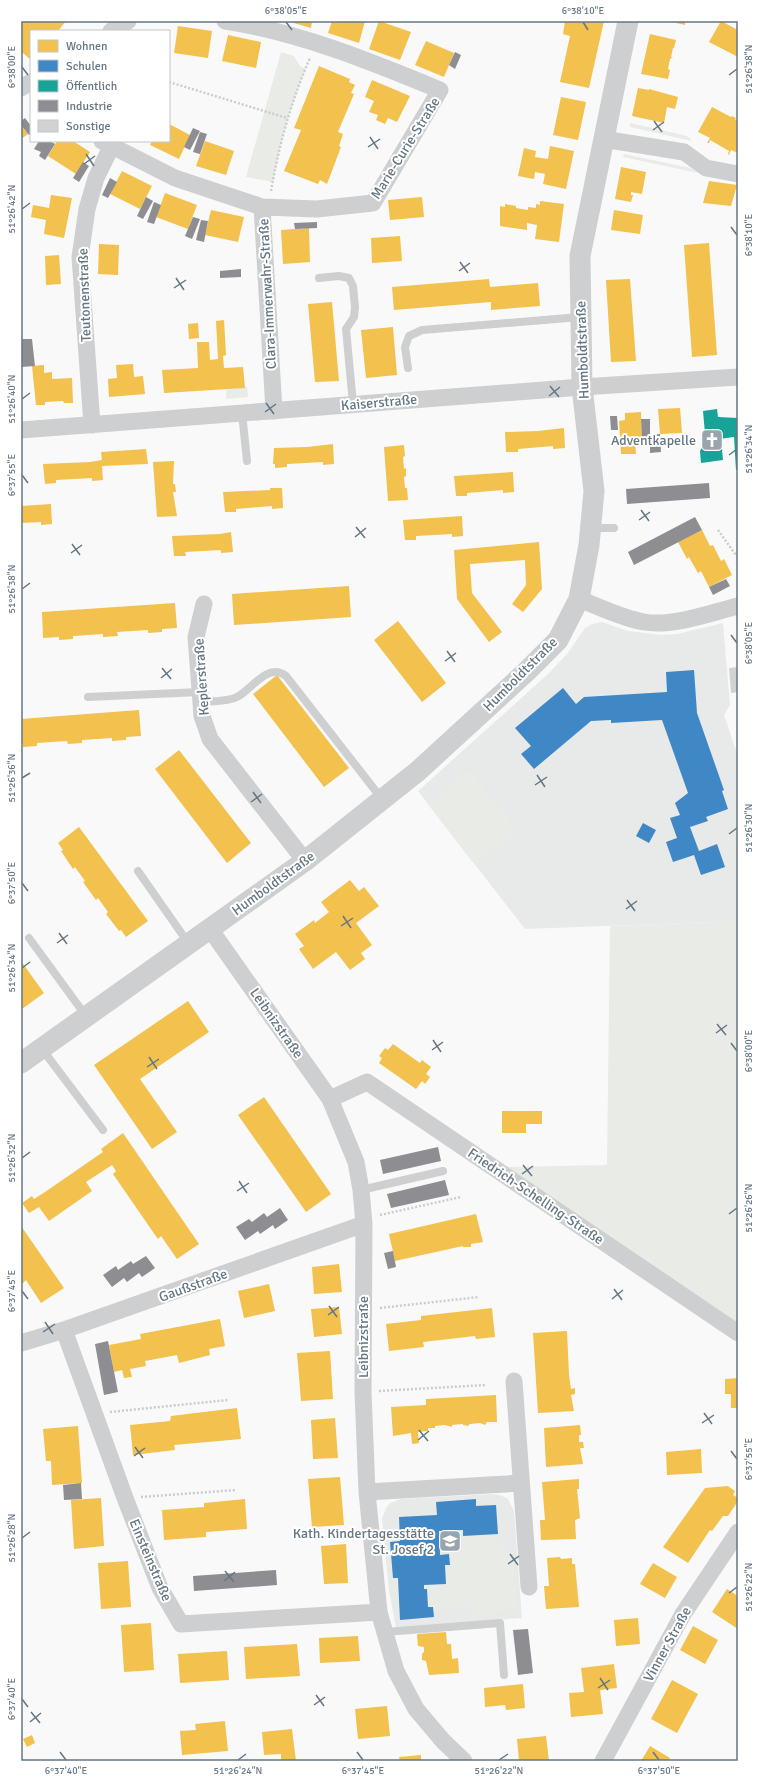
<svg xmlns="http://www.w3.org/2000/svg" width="759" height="1782" viewBox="0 0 759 1782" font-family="Signika,sans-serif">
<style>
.built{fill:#e8e9e9}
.green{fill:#e8ebe6}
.homes{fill:#f2c14e}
.schools{fill:#3f88c5}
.public{fill:#17a398}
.industry{fill:#8d8d92}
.building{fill:#d0d2d3}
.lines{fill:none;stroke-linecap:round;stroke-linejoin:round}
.path{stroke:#cbcccd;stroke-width:2.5;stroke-dasharray:2 2;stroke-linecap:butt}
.service{stroke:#cecfd0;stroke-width:8}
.minor{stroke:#cecfd0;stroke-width:17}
.tertiary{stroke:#cecfd0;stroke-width:21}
.ticks{fill:none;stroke:#657683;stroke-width:1.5}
.labels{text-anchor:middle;stroke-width:4;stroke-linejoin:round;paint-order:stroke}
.street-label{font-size:14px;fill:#657683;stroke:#fff}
.poi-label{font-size:14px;fill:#657683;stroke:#fff;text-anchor:end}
.neatline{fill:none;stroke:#657683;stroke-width:1.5}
.ticks-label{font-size:10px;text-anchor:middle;fill:#657683}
</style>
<rect width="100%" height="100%" fill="#f9f9f9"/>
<path class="built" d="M602 622 628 631 661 635 677 634 723 623 730 705 724 715 735 748 738 749V921L525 929 418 791 548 674 568 653 585 628 592 624Z
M493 1494 500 1495 508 1499 514 1511 522 1618 396 1628 389 1590 382 1519 386 1508 390 1503 401 1499Z"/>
<path class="green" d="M281 52 294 56 300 66 306 69C290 106 280 143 273 182L246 177Z
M630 123 687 136 692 141 630 127Z
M624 154 690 168 698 173 623 157Z
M247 387 248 397 226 399V390Z
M470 770 518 832 475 865 427 803Z
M738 921V1330L502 1167 607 1165 610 926Z
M463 1530V1536L492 1534 513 1560 517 1609 491 1612V1615L475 1617 460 1606 444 1608V1613L434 1614 428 1607 427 1589H424V1585L446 1584 445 1565H450L449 1554 440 1555 439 1531Z"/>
<path class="homes" d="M21 21H66L58 31H31V60L23 53 21 56Z
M287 21H312L311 28Z
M332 21H365L359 43 328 33Z
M379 21 411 32 400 60 369 49Z
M565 21H604L589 88 560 82 570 36 563 34Z
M668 21H685V25Z
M721 21 738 30V57L709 42Z
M178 26 212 31 208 58 174 53Z
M650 34 676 40 674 48H673L671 57H673L670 59 668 69 670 70 668 79 641 74Z
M228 35 261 42 256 68 222 61Z
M426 41 454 53 444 77 415 65Z
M319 66 350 79 349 82 355 85 351 93 354 94 338 132 343 134 339 146 341 147 327 184 320 180 318 184 284 171 301 130 294 128Z
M372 80 410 96 397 122 388 118 385 124 376 120 378 115 369 112 374 101 365 97Z
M638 88 649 90V89L678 97 675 109 667 107 664 123 632 116Z
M561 97 586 102 578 140 553 135Z
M712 107 731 117 732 116 736 118 735 120 738 121V153L731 150 729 155 728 154 729 151 710 140 709 143H707L710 138 698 132Z
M169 124 190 135 179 159 150 145 152 141H169Z
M21 125 28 134 21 139Z
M57 141H73L90 152 76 174 48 156Z
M205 141 234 151 226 175 196 166Z
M550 146 574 151 566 189 543 184 545 174 535 172 534 179 518 176 524 148 536 151 535 157 548 159Z
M621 167 646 172 642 194 631 192V195H633L631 202 615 199Z
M122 171 152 186 140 209 110 194Z
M709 181 737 185 731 206 703 203Z
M165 193 197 205 188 229 156 217Z
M51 195 72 198 64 238 44 234 46 220 31 217 33 205 49 208Z
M422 197 424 217 390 220 388 200Z
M540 201 564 204 559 242 535 239 537 225 527 223V230L500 226V206L505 207V204L516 206V208L528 210V207L536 208V204L540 205Z
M211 210 244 217 238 242 205 235Z
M614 210 643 215 640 234 611 230Z
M309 228 310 262 283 264 281 230Z
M400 236 402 261 372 263 371 238Z
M709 243 717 355 692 357 684 245Z
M99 244 119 245 118 275 98 274Z
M59 255 61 284 46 285 45 256Z
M489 279 490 287 538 283 540 306 491 310V302L394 310 392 287Z
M630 279 636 361 611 362 606 280Z
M332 302 339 381 315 382 308 304Z
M224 320 226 355 223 356 224 368 243 367 245 388 164 393 162 370 198 368 197 342H209L210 360 218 359 216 321Z
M198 323 199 338 189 339 188 324Z
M393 327 397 375 366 378 361 330Z
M133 364 134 377 143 376 145 394 109 397 108 379 117 378 116 365Z
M44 365V373L52 372V379L72 378 73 403H64L63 401 45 402V405H36L32 366Z
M680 408 682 433 660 434 658 409Z
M641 412 642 437 635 438 636 454H621L619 421 625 420V413Z
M564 428 565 448 553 449V446L518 449V452H506L505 432 538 431Z
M333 444 334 464 323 465V462L287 464V467L275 468V464H273L274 448 307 447Z
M404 445 405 456 403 457 404 469 406 468V476L404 477 405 488H407L408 500 388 501 384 447Z
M146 449 148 464 102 466 103 480 92 481V478L56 480V483L45 484 43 464 90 462 102 460 101 452Z
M174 461 173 484H175L176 492H173L177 516 157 517 153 462Z
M513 472 514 492 503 493V490L467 493V496H456L454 476Z
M270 488H282L283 508 272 509V506L236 509V512H225L223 492 270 490Z
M51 504 52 524 41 525V522L21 523V506Z
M462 516 463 536 452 537V534L416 536V540H405L403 520Z
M702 530 710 546 713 545 721 561 724 559 732 575 709 587 701 571 698 573 689 557 687 559 678 542Z
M231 532 233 552 221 553V550L185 552 186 556H174L172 536 220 534Z
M539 542 542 589 523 612 512 604 526 585 525 560 470 564 472 593 502 632 489 642 457 599 454 550Z
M349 586 351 617 234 625 232 594Z
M175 603 177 628 162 629V632L148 633V630L117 632 118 636 103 637V634L73 636V639L59 640V637L43 638 42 612Z
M398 621 446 683 422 702 374 640Z
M277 675 349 768 324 787 253 694Z
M139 710 141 736 126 737V740L112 741V738L82 740V743L68 744 67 741 37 743V746L23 747V744H21V719Z
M179 750 251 843 227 863 155 769Z
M79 827 148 921 126 937 121 930 119 931 106 914 108 912 98 898 96 900 83 882 85 881 75 867 73 869 61 851 63 850 58 843Z
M350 880 359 891 364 887 379 906 356 923 372 945 361 953 365 959 350 970 336 952 313 969 299 949 304 946 295 934 314 920 315 923 329 912 321 902Z
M21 961 44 993 22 1009 21 1007Z
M188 1001 209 1032 140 1079 177 1132 152 1149 94 1065Z
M393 1044 420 1063 422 1060 431 1067 426 1074 430 1077 425 1084 422 1081 416 1089 379 1063 382 1058 379 1056 385 1048 388 1050Z
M264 1097 331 1194 306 1212 238 1115Z
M502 1111H542V1124H526V1133H502Z
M123 1133 199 1244 177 1259 161 1236 158 1239 153 1232 113 1174 116 1171 112 1165 86 1182 92 1191 49 1221 39 1207 29 1213 22 1203 32 1196 34 1199 45 1192 103 1152 101 1149Z
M476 1214 483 1242 471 1244V1247H463V1246L395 1261 389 1234Z
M21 1226 64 1288 41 1303 26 1280 23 1283 21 1281Z
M339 1264 342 1292 314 1294 312 1267Z
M269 1284 275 1311 244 1318 238 1291Z
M339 1307 342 1334 314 1337 311 1309Z
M492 1308 495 1337 476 1339 475 1336 423 1342 424 1347 389 1351 386 1324 421 1320V1316Z
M220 1319 225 1346 209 1349 210 1355 179 1363 177 1355 145 1361 146 1366 130 1369 132 1377 124 1378 122 1370 114 1372 109 1345 141 1339 140 1334Z
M567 1331 569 1375 571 1389 575 1388V1394L571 1395 574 1411 538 1413 533 1333Z
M330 1351 333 1399 301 1401 297 1353Z
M738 1378V1408H731V1394H725V1379Z
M496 1395 497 1422H487L485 1425 480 1423 470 1424 468 1426 463 1425V1424L452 1425V1427L445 1425 435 1426V1428H428V1431L418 1432 419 1443 412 1444 411 1433 393 1436 391 1407 426 1405V1399Z
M237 1408 241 1439 174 1445 175 1450 133 1455 130 1425 170 1421 171 1416Z
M335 1418 338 1458 313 1459 311 1420Z
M580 1425 581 1435H579V1442H583L584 1448H580L583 1464 546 1467 544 1428Z
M78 1426 82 1483 52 1485 51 1461H46L43 1429Z
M701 1449 702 1473 667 1475 666 1452Z
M340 1477 344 1525 312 1527 308 1479Z
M579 1479V1489H577L580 1518 575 1520 576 1539 541 1540 540 1520H545L542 1482Z
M728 1486 735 1491 733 1495 738 1498V1501L728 1516H723L712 1531 710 1530 688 1563 663 1547 705 1488Z
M101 1498 104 1546 74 1549 71 1500Z
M245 1499 247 1529 206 1532V1537L164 1540 162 1510 204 1507V1503Z
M346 1544 348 1583 324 1584 321 1546Z
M560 1557 561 1559 572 1558V1564H575L579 1607 546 1609 544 1586H549L547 1558Z
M128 1561 131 1607 101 1609 98 1563Z
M653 1563 677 1577 665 1598 640 1584Z
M727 1589 738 1596V1629L712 1612Z
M638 1618 640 1644 616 1646 614 1620Z
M151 1623 154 1670 124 1672 121 1625Z
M693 1626 718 1640 705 1664 680 1650Z
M446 1632 447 1644H451L452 1659 458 1658 459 1673 429 1675 426 1661 422 1660V1654L424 1652V1647L418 1646 417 1635 418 1634Z
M358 1636 360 1661 320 1663 319 1638Z
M297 1644 300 1676 246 1679 244 1647Z
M227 1651 229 1680 180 1683 178 1654Z
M614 1664 617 1688 600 1690 603 1714 571 1717 569 1693 584 1692 581 1668Z
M672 1680 698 1694 677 1733 651 1719Z
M523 1684 525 1708 506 1710 505 1705 485 1707 484 1688Z
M387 1706 390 1736 358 1739 355 1709Z
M225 1721 228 1751 182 1755 180 1731 196 1730 195 1724Z
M292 1729 296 1761H281V1754L264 1755 262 1732Z
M32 1735 35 1743 27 1747 23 1739Z
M546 1736 549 1761H519L517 1739Z
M650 1746 670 1758 668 1761H641Z
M421 1755V1761H400L399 1757Z"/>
<path class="schools" d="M694 670 697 713 724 790 722 791 728 809 706 817 708 821 690 827 699 851 717 844 725 867 701 875 694 855 673 862 666 842 677 838 670 818 680 815 675 803 688 793 662 720 611 723V720L591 721 534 769 521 754 531 746 515 728 563 688 576 704 584 697 667 692 666 672Z
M643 823 656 830 649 843 636 836Z
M476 1499V1506L496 1505 498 1534 463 1536V1530L439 1531 440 1555 449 1554 450 1565H445L446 1584 424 1585V1589H427L428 1607H433L434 1617 400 1620 398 1578H393L390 1542 400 1541 399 1517 437 1515 436 1502Z"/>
<path class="public" d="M717 409 718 417 738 418V470H736L734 437 719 439 720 449H722L723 460 701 463 700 451 703 446 706 445 703 411Z"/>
<path class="industry" d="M455 52 461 55 455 69 449 65Z
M25 118 31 126V133L29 135 21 125V121Z
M193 128 200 131 190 150 184 147Z
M200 132 207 134 200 154 193 152Z
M39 141H50L55 144 45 160 39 156 41 152 34 149Z
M83 162 89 166 79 182 73 178Z
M110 178 117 182 108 198 102 195Z
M146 197 153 201 143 219 137 216Z
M154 202 161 205 154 224 147 222Z
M193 217 200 219 192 239 185 236Z
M201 220 208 221 204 242 196 240Z
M317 222V228L295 229 294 223Z
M241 269V277L220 278V271Z
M21 339H32L35 366 21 367Z
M610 416H617L618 430H611Z
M641 419H650V435L660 434 661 452 650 453V437H642Z
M709 483 710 498 627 504 626 489Z
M695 517 702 530 634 565 628 552Z
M726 579 730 586 713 595 709 587Z
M438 1147 441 1161 383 1174 380 1160Z
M445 1180 449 1195 391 1208 387 1194Z
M280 1208 288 1220 275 1229 273 1225 260 1234 258 1231 245 1240 236 1227 249 1219 252 1222 264 1213 267 1217Z
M393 1251 396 1267 388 1269 384 1253Z
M146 1256 155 1268 142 1277 139 1273 127 1282 124 1278 112 1287 103 1275 116 1266 118 1270 131 1261 133 1264Z
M108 1341 118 1392 104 1395 95 1344Z
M81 1483 82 1499 64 1500 63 1485Z
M276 1570 277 1585 194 1591 193 1576Z
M528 1629 533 1673 518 1675 513 1630Z"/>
<path class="building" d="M738 667V692L731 693 729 668Z"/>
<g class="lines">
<path class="path" d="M169 82 287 118
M271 191C279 145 291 101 310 58
M718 530 738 558
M380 1215 461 1197
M380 1308 479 1297
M379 1391 486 1385
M110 1412 228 1400
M141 1497 236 1490"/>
<path class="service" d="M319 278 339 276 349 278 353 286 355 307 354 317 346 329 353 404
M408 368 405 347 409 336 422 330 580 317
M242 413 247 461
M592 528H614
M88 697 200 692
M201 702C211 701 228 702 237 697 252 689 268 662 286 676L382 799
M138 871 189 944
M29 938 86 1016
M42 1049 103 1130
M361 1190 443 1171
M385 1632 500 1623 504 1675"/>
<path class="minor" d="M225 21C299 32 372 62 440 90L373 203 317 209 262 207
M111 31 128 21
M21 88 31 82
M603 139 684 152 706 168 738 174
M102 141 175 178 262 207 274 411
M92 425 80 257 87 209 96 178 111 147
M21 430 582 387 738 377
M579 599C600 607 621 618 644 622 672 627 710 613 738 606
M204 604 196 637 202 716 210 739 305 861
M210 929 330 1099 356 1162 361 1190 364 1224 363 1392 367 1492 379 1612 396 1671 416 1709 443 1741 464 1761
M330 1099 367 1082 738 1333
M64 1330 125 1498 160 1588 181 1624 379 1612
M21 1343 64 1330 364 1224
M514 1381 529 1587
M367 1492 521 1483
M603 1761 683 1614 738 1532"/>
<path class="tertiary" d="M21 1063 305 861 418 771 526 672 558 640 579 599 589 545 594 491 582 387 580 256 628 21"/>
</g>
<path class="ticks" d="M286 22 292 30M583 22 588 30M22 67 28 75M729 75 737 69M654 121 662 132M653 130 664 122M370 137 378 149M368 147 380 139M86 154 94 166M84 164 95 156M22 209 30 203M731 227 737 235M460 262 468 273M459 271 470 263M176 278 184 290M174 288 186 280M550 386 559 397M549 396 560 387M22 399 30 393M266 403 274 414M265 412 276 404M729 455 737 449M22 475 28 483M641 510 649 521M639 520 650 512M356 527 365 538M355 537 366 528M72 544 80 555M71 553 82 545M22 589 30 583M731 635 737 643M447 651 455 662M445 661 456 653M162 668 171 679M161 678 172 669M537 775 545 787M22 778 30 773M535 785 547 777M253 792 261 803M251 802 262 794M729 834 737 828M22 883 28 891M627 900 635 911M626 909 637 901M343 916 351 928M341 926 353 918M59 933 67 944M57 943 68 935M22 968 30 962M717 1024 726 1035M716 1033 727 1025M433 1040 441 1052M731 1043 737 1051M432 1050 443 1042M149 1057 157 1069M147 1067 159 1059M22 1158 30 1152M523 1165 532 1176M522 1174 533 1166M239 1181 247 1193M237 1191 249 1183M729 1214 737 1208M614 1289 622 1300M22 1291 28 1299M612 1299 623 1290M329 1306 337 1317M328 1315 339 1307M45 1322 53 1334M43 1332 55 1324M704 1413 712 1424M702 1423 714 1415M419 1430 428 1441M418 1440 429 1431M135 1447 143 1458M731 1451 737 1459M134 1456 145 1448M22 1538 30 1532M510 1554 518 1565M508 1564 519 1556M225 1571 234 1582M224 1581 235 1572M729 1593 737 1587M600 1678 608 1690M598 1688 610 1680M316 1695 324 1706M22 1699 28 1707M314 1705 325 1697M31 1712 40 1723M30 1722 41 1713M60 1752 66 1760M357 1752 363 1760M653 1752 659 1760M238 1760 246 1754M499 1760 508 1754"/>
<defs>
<g id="church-square" transform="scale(1.15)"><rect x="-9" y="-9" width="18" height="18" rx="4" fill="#99a4ac" stroke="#fff"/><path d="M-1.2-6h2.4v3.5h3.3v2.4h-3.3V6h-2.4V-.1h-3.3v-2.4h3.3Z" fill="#fff"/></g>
<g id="school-square" transform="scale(1.15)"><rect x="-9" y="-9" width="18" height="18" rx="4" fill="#99a4ac" stroke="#fff"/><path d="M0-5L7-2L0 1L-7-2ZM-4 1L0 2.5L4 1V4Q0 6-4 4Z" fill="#fff"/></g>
</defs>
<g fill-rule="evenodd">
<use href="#church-square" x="712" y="440"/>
<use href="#school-square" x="450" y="1541"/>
</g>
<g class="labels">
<g class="street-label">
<text transform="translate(405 148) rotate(-58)" y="5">Marie-Curie-Straße</text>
<text transform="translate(267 294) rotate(-93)" y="5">Clara-Immerwahr-Straße</text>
<text transform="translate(84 295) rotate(-92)" y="5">Teutonenstraße</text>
<text transform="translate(582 350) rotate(-92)" y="5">Humboldtstraße</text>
<text transform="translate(379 402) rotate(-5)" y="5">Kaiserstraße</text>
<text transform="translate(520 674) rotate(-45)" y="5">Humboldtstraße</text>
<text transform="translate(201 677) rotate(-94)" y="5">Keplerstraße</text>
<text transform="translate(273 883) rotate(-36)" y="5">Humboldtstraße</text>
<text transform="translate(277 1023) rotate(55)" y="5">Leibnizstraße</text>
<text transform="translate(536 1196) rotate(34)" y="5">Friedrich-Schelling-Straße</text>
<text transform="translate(193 1285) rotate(-20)" y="5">Gaußstraße</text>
<text transform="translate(363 1337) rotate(-90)" y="5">Leibnizstraße</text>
<text transform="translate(151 1560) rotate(67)" y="5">Einsteinstraße</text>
<text transform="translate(667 1644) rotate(-61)" y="5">Vinner Straße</text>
</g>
<g class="poi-label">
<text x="696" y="445">Adventkapelle</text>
<text x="434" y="1538">Kath. Kindertagesstätte<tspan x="434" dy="16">St. Josef 2</tspan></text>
</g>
</g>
<rect width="759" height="1782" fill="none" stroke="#ffffff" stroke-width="44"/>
<rect x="30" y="30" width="140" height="112" fill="#ffffff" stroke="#c1c8cd"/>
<rect x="38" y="40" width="20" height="12" fill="#f2c14e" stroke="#c1c8cd"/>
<text x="66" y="50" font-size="12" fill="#657683">Wohnen</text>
<rect x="38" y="60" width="20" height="12" fill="#3f88c5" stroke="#c1c8cd"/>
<text x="66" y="70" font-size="12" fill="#657683">Schulen</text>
<rect x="38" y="80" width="20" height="12" fill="#17a398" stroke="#c1c8cd"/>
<text x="66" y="90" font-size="12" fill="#657683">Öffentlich</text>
<rect x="38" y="100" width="20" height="12" fill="#8d8d92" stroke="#c1c8cd"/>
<text x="66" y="110" font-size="12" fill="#657683">Industrie</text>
<rect x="38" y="120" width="20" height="12" fill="#d0d2d3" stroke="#c1c8cd"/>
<text x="66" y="130" font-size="12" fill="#657683">Sonstige</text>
<rect x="22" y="22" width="715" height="1738" class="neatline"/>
<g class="ticks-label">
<text x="286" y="14">6°38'05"E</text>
<text x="583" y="14">6°38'10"E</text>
<text transform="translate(11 67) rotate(-90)" y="4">6°38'00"E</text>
<text transform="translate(748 69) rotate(-90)" y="4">51°26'38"N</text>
<text transform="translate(11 209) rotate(-90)" y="4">51°26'42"N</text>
<text transform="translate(748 235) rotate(-90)" y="4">6°38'10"E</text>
<text transform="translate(11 399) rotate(-90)" y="4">51°26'40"N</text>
<text transform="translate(748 449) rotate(-90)" y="4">51°26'34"N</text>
<text transform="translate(11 475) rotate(-90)" y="4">6°37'55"E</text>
<text transform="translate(11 589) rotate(-90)" y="4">51°26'38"N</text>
<text transform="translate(748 643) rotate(-90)" y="4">6°38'05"E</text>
<text transform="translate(11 778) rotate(-90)" y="4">51°26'36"N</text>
<text transform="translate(748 828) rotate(-90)" y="4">51°26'30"N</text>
<text transform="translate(11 883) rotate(-90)" y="4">6°37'50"E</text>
<text transform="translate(11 968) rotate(-90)" y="4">51°26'34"N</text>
<text transform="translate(748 1051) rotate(-90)" y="4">6°38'00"E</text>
<text transform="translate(11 1158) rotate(-90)" y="4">51°26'32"N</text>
<text transform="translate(748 1208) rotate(-90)" y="4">51°26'26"N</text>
<text transform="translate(11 1291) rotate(-90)" y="4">6°37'45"E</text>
<text transform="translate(748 1459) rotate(-90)" y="4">6°37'55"E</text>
<text transform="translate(11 1538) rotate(-90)" y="4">51°26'28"N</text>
<text transform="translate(748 1587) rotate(-90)" y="4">51°26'22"N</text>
<text transform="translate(11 1699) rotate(-90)" y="4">6°37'40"E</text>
<text x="66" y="1774">6°37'40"E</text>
<text x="238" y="1774">51°26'24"N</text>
<text x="363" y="1774">6°37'45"E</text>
<text x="499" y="1774">51°26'22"N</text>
<text x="659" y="1774">6°37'50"E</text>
</g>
</svg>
